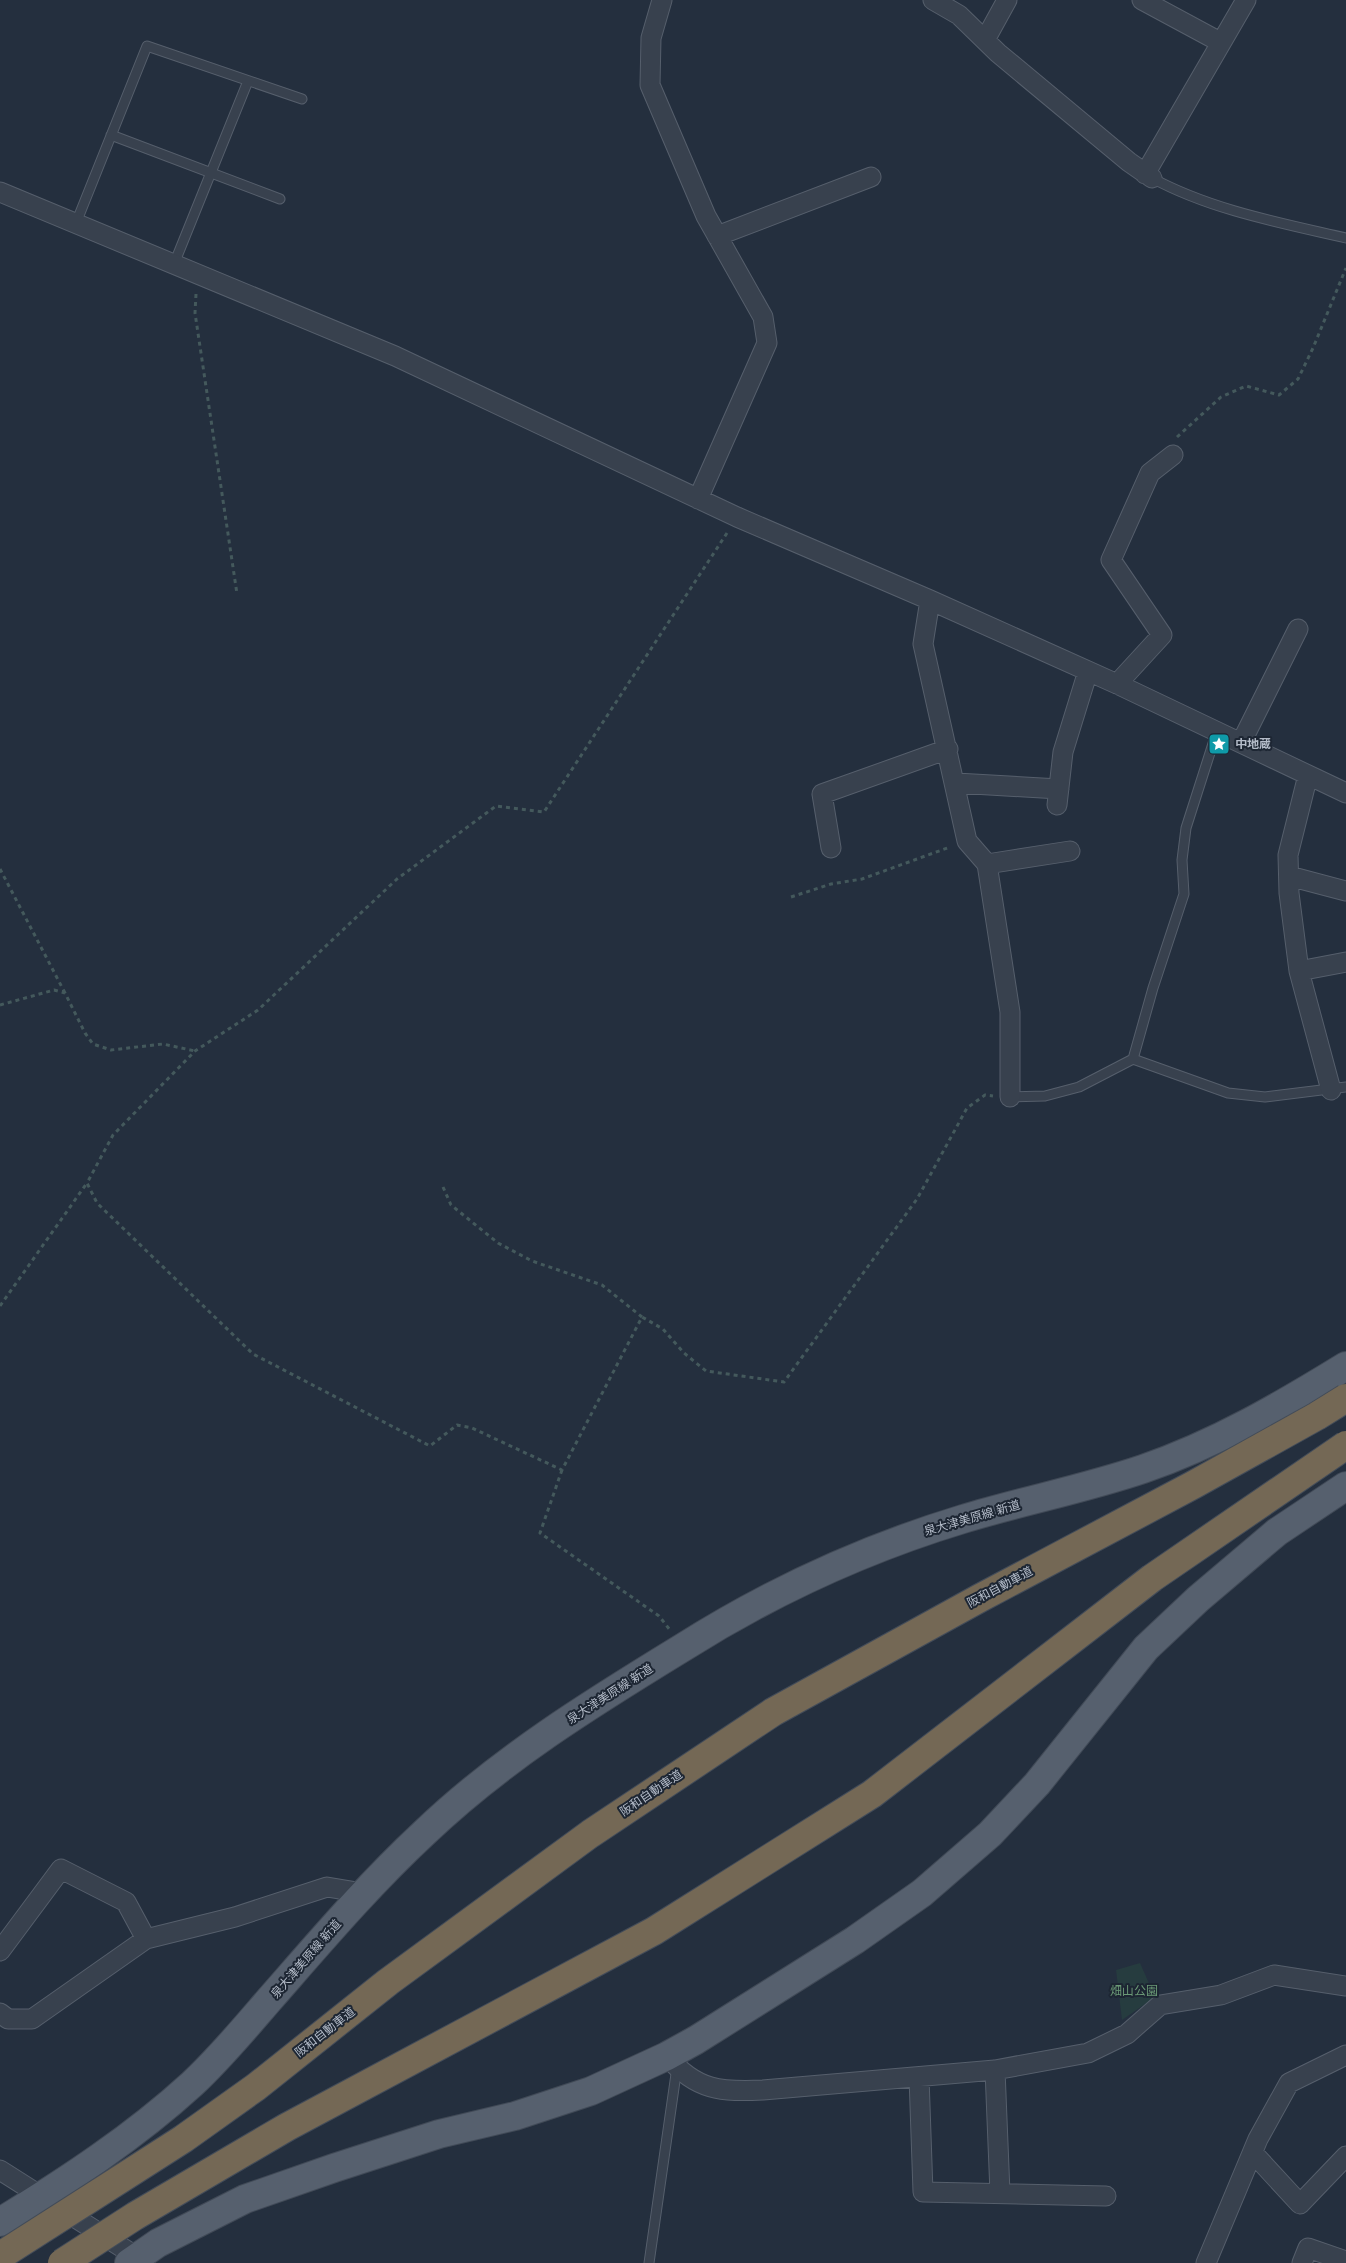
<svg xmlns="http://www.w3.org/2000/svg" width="1346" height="2263" viewBox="0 0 1346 2263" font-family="'PT Sans','Noto Sans JP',sans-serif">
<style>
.green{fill:#263c3f}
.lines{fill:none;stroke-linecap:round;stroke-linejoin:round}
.service-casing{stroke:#565f6c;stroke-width:11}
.minor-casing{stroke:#565f6c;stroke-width:21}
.primary-casing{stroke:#414a57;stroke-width:30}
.path{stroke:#44595c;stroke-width:3;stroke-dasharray:4 4;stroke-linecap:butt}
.service{stroke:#38414e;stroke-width:9}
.minor{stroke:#38414e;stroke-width:19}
.primary{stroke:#56606e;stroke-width:28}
.motorway-bridge-casing{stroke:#434c59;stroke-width:30;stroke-linecap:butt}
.motorway-bridge{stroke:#746855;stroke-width:28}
.labels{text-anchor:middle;stroke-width:4;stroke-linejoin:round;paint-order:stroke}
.poi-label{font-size:12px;font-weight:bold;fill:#b4bcc9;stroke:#1d2633;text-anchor:start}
.street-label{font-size:12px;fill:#b4bcc9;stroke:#1d2633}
.park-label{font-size:12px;fill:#6b9a76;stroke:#1d2633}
</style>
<rect width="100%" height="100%" fill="#242f3e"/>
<path class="green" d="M1140 1963 1155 1997 1122 2020 1116 1970Z"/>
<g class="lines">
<g class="service-casing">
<path id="service" d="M111 135 280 199
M1152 178C1211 210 1281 223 1346 238
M76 223 147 46 302 99
M174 264 248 81
M1133 1059 1153 988 1184 894 1182 860 1186 828 1217 731
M1010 1097 1045 1096 1079 1087 1133 1059 1228 1093 1265 1097 1346 1087
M649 2263 677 2067"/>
</g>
<g class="minor-casing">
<path id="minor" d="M662 0 651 38 650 85 706 216 763 317 767 343 698 499
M933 0 959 15 998 53 1129 162 1152 178
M1142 0 1220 42
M985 40 1007 0
M1145 174 1246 0
M0 192 395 356 737 517 930 600 1117 684 1346 793
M717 236 871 177
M930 600 923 644 967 841 987 864 1010 1012V1097
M1117 684 1162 635 1111 560 1150 473 1173 455
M1241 743 1298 629
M1308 775 1288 855 1289 893 1299 971 1331 1090
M956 783 1059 789
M1057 805 1063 752 1088 671
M831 848 822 794 948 749
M987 864 1070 851
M1289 876 1346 891
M1299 971 1346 962
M0 1951 61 1869 126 1902 146 1939
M0 2013 8 2019H32L146 1939 235 1917 327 1887 363 1893
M667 2056C696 2091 722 2092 763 2090L995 2070 1088 2053 1127 2034 1160 2005 1221 1995 1274 1975 1346 1986
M995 2070 1000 2193
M919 2077 923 2192 1106 2196
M1253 2153 1300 2204 1346 2156
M0 2170 145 2262
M1206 2263 1258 2139 1289 2083 1346 2055
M1302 2263 1308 2248 1346 2261"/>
</g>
<g class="primary-casing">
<path id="primary" d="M0 2222C67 2181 134 2137 192 2084 220 2058 244 2029 269 2000 319 1943 368 1885 424 1833 500 1760 592 1703 682 1648 769 1593 864 1549 963 1519 1022 1501 1084 1489 1143 1469 1216 1444 1281 1406 1346 1366
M129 2263 158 2243 245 2199 334 2168 439 2134 515 2116 591 2091 667 2056 696 2040 855 1940 922 1893 990 1834 1037 1784 1146 1648 1198 1599 1277 1532 1346 1486"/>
</g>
<path class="path" d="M196 294 195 313 237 594
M1177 437 1221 397 1246 386 1279 395 1298 379 1313 348 1346 268
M727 533 544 812 496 806 397 879 258 1010 195 1051 113 1135 87 1183 97 1203 253 1354 430 1446 457 1425 472 1428 562 1470 642 1317 663 1329 684 1353 706 1371 784 1382 917 1199 967 1108 985 1095 993 1096
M0 869 65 993
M791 897 831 884 862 879 950 847
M0 1005 54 990 65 993 85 1033 93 1044 111 1050 163 1044 195 1051
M443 1187 451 1205 498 1243 532 1261 602 1285 642 1317
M0 1306 87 1183
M562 1470 540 1533 659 1616 670 1630"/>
<use href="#service" class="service"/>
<use href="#minor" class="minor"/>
<use href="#primary" class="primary"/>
<g class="motorway-bridge-casing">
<path id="motorway-bridge" d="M0 2256 183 2139 256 2087 388 1982 590 1834 773 1712 980 1598 1193 1485 1317 1416 1346 1398
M62 2263 135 2216 287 2127 654 1931 872 1794 1152 1578 1346 1445"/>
</g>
<use href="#motorway-bridge" class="motorway-bridge"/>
</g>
<defs>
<g id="sight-square" transform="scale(1.125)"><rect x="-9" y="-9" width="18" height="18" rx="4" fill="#0f9aa8" stroke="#1d2633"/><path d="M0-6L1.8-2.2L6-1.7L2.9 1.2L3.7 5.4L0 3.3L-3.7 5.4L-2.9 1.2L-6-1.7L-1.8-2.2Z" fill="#fff"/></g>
</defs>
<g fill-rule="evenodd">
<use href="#sight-square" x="1219" y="744"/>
</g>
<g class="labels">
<g class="poi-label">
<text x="1235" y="748">中地蔵</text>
</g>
<g class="street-label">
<text transform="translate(972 1518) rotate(-16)" y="4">泉大津美原線 新道</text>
<text transform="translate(1000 1587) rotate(-28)" y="4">阪和自動車道</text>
<text transform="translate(610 1694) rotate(-33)" y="4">泉大津美原線 新道</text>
<text transform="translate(651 1793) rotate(-34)" y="4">阪和自動車道</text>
<text transform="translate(306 1959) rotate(-49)" y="4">泉大津美原線 新道</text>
<text transform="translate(325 2032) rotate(-38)" y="4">阪和自動車道</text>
</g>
<g class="park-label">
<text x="1134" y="1995">畑山公園</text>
</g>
</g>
</svg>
